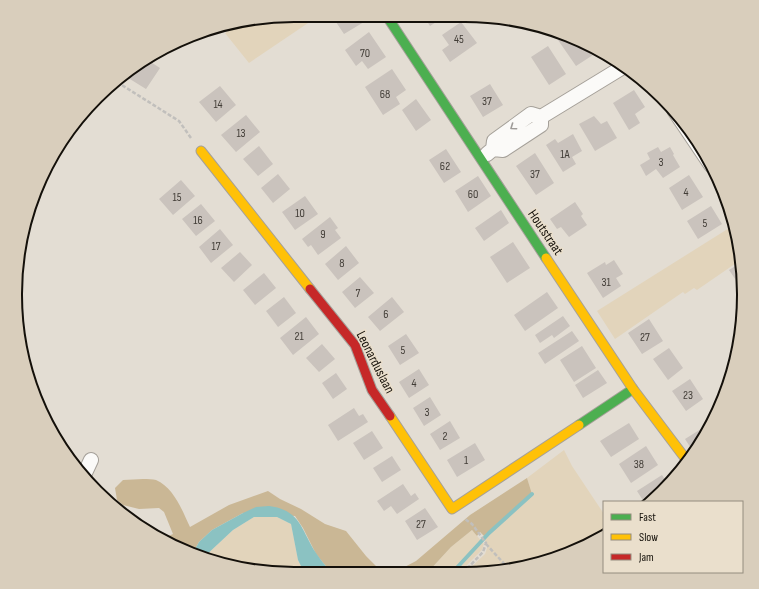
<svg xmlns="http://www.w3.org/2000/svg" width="759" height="589" viewBox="0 0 759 589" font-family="'Sofia Sans Condensed',sans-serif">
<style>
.green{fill:#e2d4bb}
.forest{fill:#cab795}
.water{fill:#8bc2c2}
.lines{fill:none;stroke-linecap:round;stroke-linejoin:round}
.stream{stroke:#8bc2c2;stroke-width:4}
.building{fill:#cac3bd}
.street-casing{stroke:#a5a099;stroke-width:16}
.fast-casing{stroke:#a5a099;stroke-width:11}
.slow-casing{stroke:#a5a099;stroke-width:11}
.jam-casing{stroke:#a5a099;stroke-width:11}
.path{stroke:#c1bfbc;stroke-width:2.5;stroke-dasharray:4 2;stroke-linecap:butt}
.street{stroke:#fbfaf8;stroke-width:14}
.fast{stroke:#4caf50;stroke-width:9}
.slow{stroke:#ffc107;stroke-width:9}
.jam{stroke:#c62828;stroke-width:9}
.oneway{stroke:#9f9c99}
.labels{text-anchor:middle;stroke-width:3;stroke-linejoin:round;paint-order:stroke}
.number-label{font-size:12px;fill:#423d37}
.street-label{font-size:14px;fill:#14100a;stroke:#eadfcc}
.rim{fill:none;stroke:#14100a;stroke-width:2}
</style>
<rect width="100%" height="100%" fill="#e3ddd3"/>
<path class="green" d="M294 15H320L249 63 225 33 241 22Z
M734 225 742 259 697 290 694 288 685 294 683 292 615 339 597 311Z
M564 450 572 466 604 514V537L554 559 483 573H465L485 554 488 545 485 541V537L532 494 527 478Z
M254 517H277L291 524 298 560 303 570 240 569 203 558 233 530Z
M472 530 484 544 482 550 459 573 428 572 451 547Z"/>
<path class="forest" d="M527 478 532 494 485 537 480 532 477 536 472 530 451 547 428 572H395L416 561 470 515Z
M143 479C148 479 153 479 156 480 174 488 182 510 190 527L229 505 268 491 280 499 301 509 325 524 346 531 366 556 381 571 329 570 316 554 303 528 295 516 243 513 212 530 199 542 194 551 186 552 162 539 173 534 164 512 159 508 139 509 123 505 117 500 115 488 123 480Z"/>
<path class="water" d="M269 506C301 510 301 530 316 553 320 559 325 565 329 570H303L298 560 291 524 277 517H254L233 530 203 558 186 552 194 551 199 542 212 530 243 513 256 507Z"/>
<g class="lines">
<path class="stream" d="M452 573 489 533 532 494"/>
</g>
<path class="building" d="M333 15H359L364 22 344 34 332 16Z
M423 15H447L430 26Z
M461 22 477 43 450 62 442 50 449 45 442 35Z
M369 32 386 57 368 69 362 61 356 66 345 50Z
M565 36 588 48 593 55 576 66 558 40Z
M548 46 566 74 549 85 531 57Z
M169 47 163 56 156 52Z
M146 59 160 68 146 89 125 76Z
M392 69 406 90 396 97 400 104 383 115 365 87Z
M490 84 503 105 483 117 470 96Z
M220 86 236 105 216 122 199 102Z
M634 90 645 107 635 114 640 123 629 130 613 103Z
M416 99 431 120 416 131 402 110Z
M246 115 260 132 236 152 221 135Z
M594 116 601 124 607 121 617 138 595 151 579 124Z
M573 134 582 151 572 157 576 164 563 172 546 145 555 139 558 143Z
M259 146 273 164 258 176 243 159Z
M658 147 661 152 670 147 674 154 673 155 680 167 663 178 656 169 646 176 640 165 650 159 647 153Z
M446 149 461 172 444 183 429 160Z
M535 153 554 183 536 195 516 166Z
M278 174 290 189 273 203 261 188Z
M689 175 703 197 682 210 669 188Z
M478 176 491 196 468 212 455 191Z
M181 180 195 196 173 215 159 199Z
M305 196 318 214 295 230 282 212Z
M575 202 583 214 581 216 587 225 569 237 561 227 557 229 550 219Z
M201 204 215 221 196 236 182 219Z
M711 206 722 224 698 239 687 221Z
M501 210 509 223 484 241 475 228Z
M330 217 338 228 335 230 341 238 318 255 311 245 308 247 302 239Z
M220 229 233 245 211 263 199 247Z
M513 242 530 268 507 283 490 257Z
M346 246 359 263 338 280 325 264Z
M240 252 252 265 234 282 221 268Z
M614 260 623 274 616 278 621 286 603 298 587 273 605 262 606 265Z
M742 262 743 288 742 289 729 270Z
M264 273 276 288 255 305 243 290Z
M360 277 374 293 355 308 342 292Z
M547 292 558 308 525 331 514 315Z
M284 297 296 313 278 327 266 311Z
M392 297 404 312 380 331 368 317Z
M563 316 570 326 554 338 552 335 540 343 535 335Z
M306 317 319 334 293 355 280 338Z
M649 319 663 341 642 354 628 333Z
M572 331 579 341 545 364 538 353Z
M406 334 419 353 400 365 388 346Z
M322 344 335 359 319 372 306 358Z
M582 346 596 368 574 382 560 360Z
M669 348 683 368 668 380 653 359Z
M419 369 429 385 409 398 399 382Z
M598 370 607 383 583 398 575 385Z
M336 373 347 389 333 399 322 383Z
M690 379 703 399 686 411 672 391Z
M430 397 441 415 424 426 413 408Z
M354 408 359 416 363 414 368 422 338 441 328 425Z
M450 421 460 438 440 450 430 434Z
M629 423 639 439 611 457 600 441Z
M701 429 705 434 694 453 685 439Z
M372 431 383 448 364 460 353 443Z
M475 443 485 460 457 477 447 460Z
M646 446 658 465 631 483 619 464Z
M392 456 401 470 382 482 373 468Z
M662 475 668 484 651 502H644L637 491Z
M403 484 411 496 415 493 419 499 397 514 391 506 384 511 377 501Z
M425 508 438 527 417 540 405 521Z"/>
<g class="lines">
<g class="street-casing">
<path id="street" d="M674 110 711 165
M493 149 494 141 531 114 541 117 623 67
M487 154 493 149 503 150 541 125V117
M84 475 91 460"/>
</g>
<g class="fast-casing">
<path id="fast" d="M386 15 546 258
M579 425 633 389"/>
</g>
<g class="slow-casing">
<path id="slow" d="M201 151 310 289
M546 258 633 389 688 462
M390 416 452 509 579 425"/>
</g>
<g class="jam-casing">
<path id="jam" d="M310 289 355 345 372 390 390 416"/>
</g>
<path class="path" d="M117 82 179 121 191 138
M486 544 508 568
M463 573 483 552 486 543 472 524 465 519"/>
<use href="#street" class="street"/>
<use href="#fast" class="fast"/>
<use href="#slow" class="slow"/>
<use href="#jam" class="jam"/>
</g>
<defs><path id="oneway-chevron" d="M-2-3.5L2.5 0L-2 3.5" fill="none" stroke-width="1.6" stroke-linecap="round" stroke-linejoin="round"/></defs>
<use class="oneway" href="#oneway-chevron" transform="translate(513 127) rotate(145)"/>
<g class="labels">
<g class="number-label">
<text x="459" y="43">45</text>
<text x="365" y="57">70</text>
<text x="385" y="98">68</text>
<text x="487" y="105">37</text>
<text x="218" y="108">14</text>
<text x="241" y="137">13</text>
<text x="565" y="158">1A</text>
<text x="661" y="166">3</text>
<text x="445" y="170">62</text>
<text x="535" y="178">37</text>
<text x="686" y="196">4</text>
<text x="473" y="198">60</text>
<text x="177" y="201">15</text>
<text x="300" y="217">10</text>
<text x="198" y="224">16</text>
<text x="705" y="227">5</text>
<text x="323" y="238">9</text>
<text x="216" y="250">17</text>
<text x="342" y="267">8</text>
<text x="606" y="286">31</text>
<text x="358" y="297">7</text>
<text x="386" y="318">6</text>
<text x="299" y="340">21</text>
<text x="645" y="341">27</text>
<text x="403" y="354">5</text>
<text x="414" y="387">4</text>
<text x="688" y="399">23</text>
<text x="427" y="416">3</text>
<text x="445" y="440">2</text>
<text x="466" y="464">1</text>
<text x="639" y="468">38</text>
<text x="421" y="528">27</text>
</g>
<g class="street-label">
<text transform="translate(546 232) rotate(56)" y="5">Houtstraat</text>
<text transform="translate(376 362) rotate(63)" y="5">Leonarduslaan</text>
</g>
</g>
<path d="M0 0H759V589H0ZM294 22H465A272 272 0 0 1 737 294V295A272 272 0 0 1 465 567H294A272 272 0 0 1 22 295V294A272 272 0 0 1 294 22Z" fill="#d9cebc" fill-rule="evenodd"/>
<path class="rim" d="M294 22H465A272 272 0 0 1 737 294V295A272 272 0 0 1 465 567H294A272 272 0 0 1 22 295V294A272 272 0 0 1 294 22Z"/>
<rect x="603" y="501" width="140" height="72" fill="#eadfcc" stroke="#948c7e"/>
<rect x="611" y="514" width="20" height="6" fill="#4caf50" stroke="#948c7e"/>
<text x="639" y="521" font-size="12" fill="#14100a">Fast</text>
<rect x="611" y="534" width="20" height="6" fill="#ffc107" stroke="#948c7e"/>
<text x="639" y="541" font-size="12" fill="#14100a">Slow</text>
<rect x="611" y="554" width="20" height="6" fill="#c62828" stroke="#948c7e"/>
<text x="639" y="561" font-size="12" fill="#14100a">Jam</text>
</svg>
